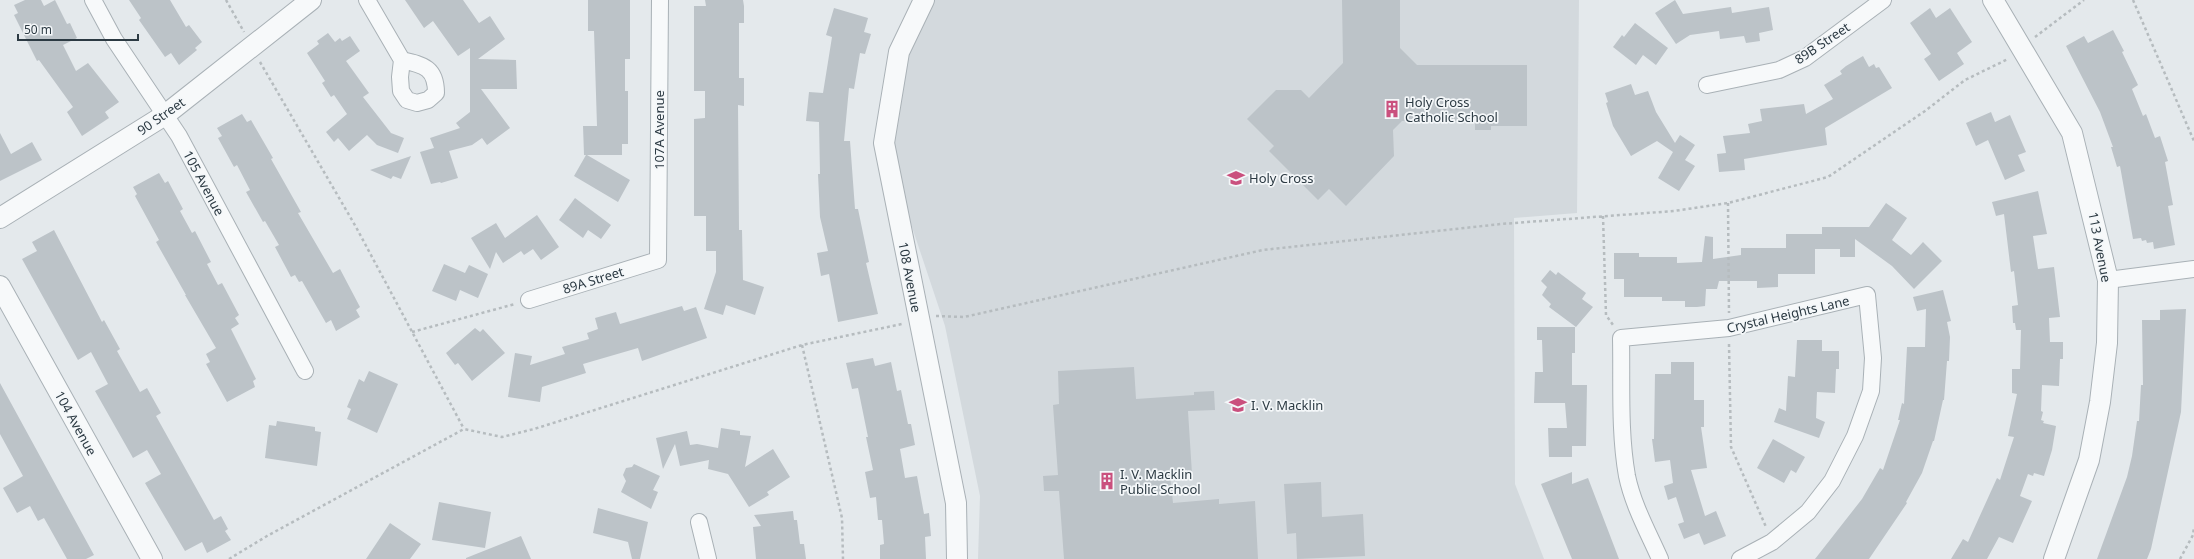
<svg xmlns="http://www.w3.org/2000/svg" width="2194" height="559" viewBox="0 0 2194 559" font-family="'Noto Sans',sans-serif">
<style>
.built{fill:#d3d9dd}
.building{fill:#bcc3c8}
.lines{fill:none;stroke-linecap:round;stroke-linejoin:round}
.minor-casing{stroke:#a9b1b6;stroke-width:18}
.tertiary-casing{stroke:#a9b1b6;stroke-width:22}
.path{stroke:#b6bcbf;stroke-width:2.5;stroke-dasharray:3 3;stroke-linecap:butt}
.minor{stroke:#f7f9fa;stroke-width:16}
.tertiary{stroke:#f7f9fa;stroke-width:20}
.labels{text-anchor:middle;stroke-width:3.5;stroke-linejoin:round;paint-order:stroke}
.street-label{font-size:13px;fill:#2c3a43;stroke:#f4f7f9}
.poi-label{font-size:13px;fill:#2c3a43;stroke:#f4f7f9;text-anchor:start}
</style>
<rect width="100%" height="100%" fill="#e4e9ec"/>
<path class="built" d="M924 0H1579L1577 213 1514 218 1515 484 1544 559H978L980 496 945 326 884 143Z"/>
<path class="building" d="M25 0H41L44 6 55 0 67 24 70 23 77 38 63 45 76 71 88 63 119 102 105 112 109 118 82 136 67 112 73 107 39 60 37 61 14 15 18 13 14 5Z
M129 0H170L186 27 189 25 202 42 195 48 197 50 179 65 171 53 165 57 139 20 141 18Z
M405 0H463L479 23 490 16 505 39 478 59 516 60 517 89H481L510 128 487 145 482 138 472 145 449 151 458 178 441 183 440 182 431 184 420 152 434 148 430 138 460 128 456 123 470 112V48L458 56 433 21 424 28Z
M588 0H630V59H625V91H628V144H622V155H587L630 180 618 202 574 176 586 155H584L583 126H597L594 31H588Z
M705 0H743L744 6V23H739V78H744V106L738 105 739 230H742L743 280 764 287 755 315 726 305 723 315 704 309 716 272V251H706V216H694V119L705 118V91H694V6H706Z
M1342 0H1400V48L1417 65H1527V126H1491V130H1475V121H1402L1393 130 1394 156 1346 206 1329 189 1318 200 1269 151 1274 146 1247 119 1276 90H1301L1309 98 1343 63Z
M1675 0 1683 14 1731 7 1732 13 1769 7 1773 30 1759 33 1760 41 1746 43 1744 36 1720 39 1719 31 1690 35 1676 44 1655 13Z
M834 8 868 18 864 32 871 34 865 54 860 53 854 89 849 88 844 141H850L855 209H858L869 262 866 263 878 314 838 322 829 274 821 276 817 253 828 251 820 217 818 174H820L819 122 806 121 809 92 823 93 832 37 826 35Z
M1930 8 1936 18 1950 8 1972 42 1957 53 1964 64 1939 81 1924 59 1931 54 1910 23Z
M1635 23 1668 48 1656 65 1643 55 1636 65 1613 47 1622 35 1624 37Z
M2113 30 2124 51 2122 52 2138 85 2132 89 2143 116 2146 114 2155 138 2160 136 2168 161 2165 162 2173 205 2168 206 2175 245 2154 249 2153 242 2147 243 2146 240 2142 241 2141 238 2133 239 2120 166 2117 167 2111 147H2113L2100 112 2066 46 2084 36 2088 43Z
M328 33 335 42 340 38 342 41 350 36 360 51 346 61 369 93 363 97 391 133 404 138 398 153 377 145 367 135 349 151 338 138 334 142 326 132 347 114 334 95 331 97 322 83 325 81 307 53 319 44 317 41Z
M1863 56 1869 67 1874 64 1876 68 1879 67 1892 88 1825 128 1827 145 1744 159 1745 170 1719 172 1717 154 1726 153 1723 136 1750 133 1748 124 1762 121 1760 109 1804 104 1806 114 1833 99 1824 85 1842 74 1840 71 1846 66Z
M1631 84 1635 95 1648 91 1656 112 1675 143 1680 135 1695 145 1685 160 1695 166 1679 191 1658 178 1673 152 1657 141 1631 156 1613 126 1606 103 1608 102 1605 93Z
M1991 112 1995 122 2010 115 2026 152 2018 155 2025 171 2005 180 1988 140 1976 146 1966 123Z
M242 114 247 122 251 120 273 158 271 159 301 212 298 213 333 273 340 269 360 307 356 310 360 317 336 331 331 320 326 323 302 281 299 282 295 275 291 277 275 247 279 245 265 221 263 222 246 192 250 190 237 165 234 167 218 138 222 136 217 128Z
M0 133 11 154 32 142 42 160 0 181Z
M411 156 401 179 393 176 391 179 370 170Z
M159 173 165 183 168 181 183 209 180 211 192 233 195 231 211 262 207 264 218 285 222 283 239 315 235 318 239 324 231 329 256 379 253 381 255 387 227 402 206 364 210 362 206 354 216 348 185 295H186L156 242 159 240 135 196 137 194 133 187Z
M2038 191 2047 234 2033 236 2038 269 2054 267 2060 317 2049 318 2050 342H2063V359H2060L2059 386 2042 385 2041 411 2043 412 2041 420 2044 421 2043 423 2056 426 2052 450 2044 476 2034 473 2033 476 2028 474 2020 496 2032 501 2013 543 1999 537 1987 559H1951L1963 539 1968 542 1997 478 2000 480 2014 437 2008 436 2017 394 2012 393V369H2020L2021 330H2016L2015 323H2013L2012 306 2018 305 2014 271 2011 272 2004 214 1996 216 1992 202Z
M575 198 611 225 601 239 588 230 583 238 559 220Z
M1886 203 1907 218 1892 240 1911 255 1923 242 1942 261 1914 289 1892 266 1855 239V257H1840V249H1815V274H1778V287L1757 288V281H1719L1717 289H1706L1705 306 1697 307H1685V301H1662V297H1624V279H1614V253H1639V257H1677V263L1702 262 1705 236 1713 237V259L1741 255V248H1786V234H1822V227H1869Z
M537 215 559 247 541 260 533 249 524 255 521 251 503 263 496 252 490 269 471 238 496 223 505 238Z
M54 230 102 322 104 320 120 349 117 351 140 392 147 388 161 413 156 416 214 520 221 516 228 529 225 531 231 540 207 553 202 542 185 551 145 483 161 474 147 450 133 458 95 391 108 384 91 352 78 360 22 259 37 251 32 242Z
M444 264 465 273 469 265 488 274 478 298 460 290 456 301 432 291Z
M1550 270 1556 275 1558 272 1586 293 1582 299 1593 307 1576 327 1549 307 1551 304 1542 295 1547 287 1541 281Z
M1943 290 1951 321 1947 322 1950 337 1949 361H1947L1944 400H1943L1934 441H1933L1922 473 1906 502 1907 503 1869 559H1815L1862 499 1880 468 1883 470 1900 420H1898L1902 403 1904 404 1907 347H1925L1926 309 1917 311 1913 297Z
M682 306 684 311 696 307 707 338 642 361 638 348 583 364 586 373 542 387 540 402 508 397 515 353 532 356 530 365 565 354 562 347 589 339 587 333 598 329 595 318 616 312 620 324Z
M2186 309 2181 412 2151 549 2147 559H2097L2127 477 2132 456 2137 421H2139L2141 385H2143L2142 320H2160V310Z
M1537 327H1575V353H1572V385H1587L1586 446H1572V457H1549L1548 428H1567L1565 403H1534L1535 372H1543L1542 340H1537Z
M475 328 480 332 483 329 505 353 472 381 458 363 455 365 446 353Z
M1797 340H1822V351H1839V369H1836L1835 393 1817 392 1816 418 1825 422 1819 438 1774 422 1779 408 1786 411 1788 376 1795 377Z
M873 358 875 366 891 362 897 391 901 390 908 424H911L915 445 900 449 905 478 917 476 924 514 929 513 931 536 925 537 926 559H880V545L884 544 882 520H878L876 497 870 498 865 472 873 470 866 437H868L858 388 852 389 846 363Z
M1671 362H1694V400H1704V427H1701L1707 468 1691 470 1705 516 1716 511 1726 536 1704 545 1699 533 1684 539 1678 524 1684 522 1676 497 1668 500 1664 486 1673 483 1670 460 1655 462 1652 439H1654L1655 374H1671Z
M1134 367 1136 399 1194 395V392L1214 391 1215 410 1188 411 1192 474 1170 475 1173 503 1219 499V504L1255 501 1258 559H1064L1059 491H1044L1043 476 1058 475 1053 405 1059 404 1058 371Z
M369 371 398 384 377 433 347 419 351 409 347 407 359 379 364 382Z
M0 383 94 555 86 559H67L44 518 38 521 30 506 17 513 3 488 23 476 0 434Z
M277 421 315 427V431L321 432 317 466 265 458 269 425 276 426Z
M721 428 740 431V435L751 436 745 467 773 449 790 477 767 492 769 495 749 507 728 474 708 469 709 460 680 466 675 444 663 469 656 438 687 431 690 445 697 444 718 448Z
M1773 439 1805 457 1796 473 1791 470 1784 483 1757 468Z
M634 464 660 476 653 490 658 492 651 509 621 492 626 481 623 475 626 468 632 467Z
M1572 472V484L1588 478 1619 559H1572L1541 484Z
M1321 482 1322 517 1363 514 1365 556 1297 559 1296 533 1287 534 1284 484Z
M439 502 491 512 485 548 432 540Z
M598 508 648 522 640 559H632L628 542 593 533Z
M793 511 794 520H797L800 544H804L806 559H756L753 527 761 526 754 515Z
M390 523 421 544 410 559H366Z
M521 536 531 559H466V558Z"/>
<g class="lines">
<g class="minor-casing">
<path id="minor" d="M93 0 114 39 179 136 305 371
M367 0 402 60 400 77 401 91 407 100 417 103 428 100 436 93C436 68 424 65 402 60
M1707 85 1779 70 1805 58 1883 0
M2108 280 2194 269
M529 300 658 260 660 0
M699 522 708 559
M1660 559C1648 532 1633 505 1627 476 1619 431 1622 383 1621 338L1729 328 1867 295 1873 358 1871 391 1855 436 1832 481 1808 512 1772 542 1740 559"/>
</g>
<g class="tertiary-casing">
<path id="tertiary" d="M924 0 899 52 884 143 956 503 957 559
M1993 0 2072 133 2108 280 2107 343 2100 402 2089 460 2054 559
M0 218 165 115 311 0
M0 286 152 559"/>
</g>
<path class="path" d="M226 0 244 32
M2133 0 2194 141
M2035 37 2084 0
M260 62 356 227 464 429
M1728 203 1729 313
M1603 216 1606 315 1613 325
M936 316 964 317 1263 250 1501 224 1674 211 1728 203 1828 177 1925 111 1965 80 2008 59
M412 332 515 304
M1729 344 1731 447 1766 527
M802 345 842 518 843 559
M229 559 267 536 464 429 502 437 534 429 802 345 902 324
M2180 559 2193 535 2194 527"/>
<use href="#minor" class="minor"/>
<use href="#tertiary" class="tertiary"/>
</g>
<defs>
<g id="building-bare" transform="scale(1.38)"><path d="M-4-6H4V6H1V3H-1V6H-4ZM-2.5-4.3h1.7v1.8h-1.7ZM.8-4.3h1.7v1.8H.8ZM-2.5-1h1.7V.8h-1.7ZM.8-1h1.7V.8H.8Z" fill="#ca507e" stroke="#f4f7f9" stroke-width="2.5" paint-order="stroke"/></g>
<g id="school-bare" transform="scale(1.38)"><path d="M0-5L7-2L0 1L-7-2ZM-4 1L0 2.5L4 1V4Q0 6-4 4Z" fill="#ca507e" stroke="#f4f7f9" stroke-width="2.5" paint-order="stroke"/></g>
</defs>
<g fill-rule="evenodd">
<use href="#building-bare" x="1392" y="109"/>
<use href="#school-bare" x="1236" y="178"/>
<use href="#school-bare" x="1238" y="405"/>
<use href="#building-bare" x="1107" y="481"/>
</g>
<g class="labels">
<g class="street-label">
<text transform="translate(1822 43) rotate(-34)" y="5">89B Street</text>
<text transform="translate(161 116) rotate(-35)" y="5">90 Street</text>
<text transform="translate(659 130) rotate(-90)" y="5">107A Avenue</text>
<text transform="translate(204 183) rotate(62)" y="5">105 Avenue</text>
<text transform="translate(2100 247) rotate(79)" y="5">113 Avenue</text>
<text transform="translate(910 277) rotate(79)" y="5">108 Avenue</text>
<text transform="translate(593 280) rotate(-17)" y="5">89A Street</text>
<text transform="translate(1788 314) rotate(-13)" y="5">Crystal Heights Lane</text>
<text transform="translate(76 423) rotate(61)" y="5">104 Avenue</text>
</g>
<g class="poi-label">
<text x="1405" y="107">Holy Cross<tspan x="1405" dy="15">Catholic School</tspan></text>
<text x="1249" y="183">Holy Cross</text>
<text x="1251" y="410">I. V. Macklin</text>
<text x="1120" y="479">I. V. Macklin<tspan x="1120" dy="15">Public School</tspan></text>
</g>
</g>
<path d="M18 34v6h120v-6" fill="none" stroke="#2c3a43" stroke-width="2"/>
<text x="24" y="34" font-size="12" fill="#2c3a43" stroke="#f4f7f9" stroke-width="3" paint-order="stroke">50 m</text>
</svg>
